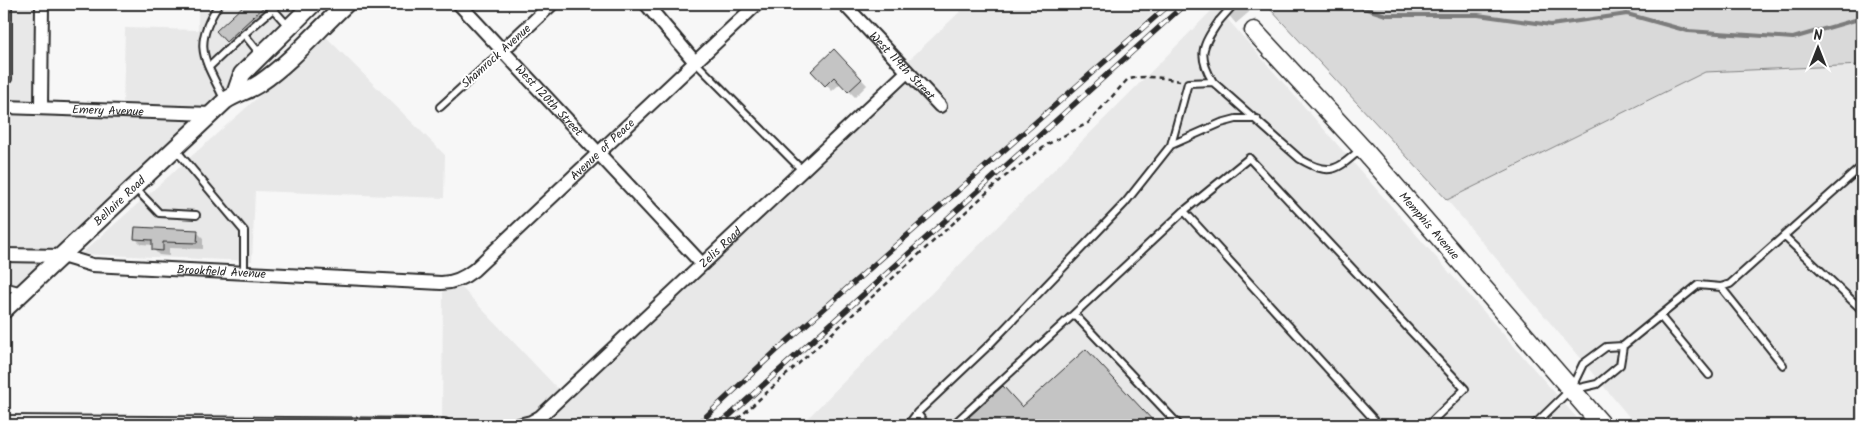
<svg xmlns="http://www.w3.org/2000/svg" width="1866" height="429" viewBox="0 0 1866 429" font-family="Kalam,sans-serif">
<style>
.built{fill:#e8e8e8}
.green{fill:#d9d9d9;stroke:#828282}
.shadow{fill:#0003}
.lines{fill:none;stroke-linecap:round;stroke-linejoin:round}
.stream{stroke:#7b7b7b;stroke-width:4}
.building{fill:#c4c4c4;stroke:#2b2b2b}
.secondary-tunnel{stroke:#cecece;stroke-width:18;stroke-dasharray:18 9;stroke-linecap:butt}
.service-casing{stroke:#2b2b2b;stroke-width:10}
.minor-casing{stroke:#2b2b2b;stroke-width:16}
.tertiary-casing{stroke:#2b2b2b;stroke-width:20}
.secondary-casing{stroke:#2b2b2b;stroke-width:21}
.path{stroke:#2b2b2b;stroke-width:2.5;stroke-dasharray:5 4;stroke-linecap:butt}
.service{stroke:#fff;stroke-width:6}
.minor{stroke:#fff;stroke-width:12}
.tertiary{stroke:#fff;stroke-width:16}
.secondary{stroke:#fff;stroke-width:18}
.rail-casing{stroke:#2b2b2b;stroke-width:5.5}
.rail{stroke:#fff;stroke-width:4;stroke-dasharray:11;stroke-linecap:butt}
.service-bridge-casing{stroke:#2b2b2b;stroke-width:10;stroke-linecap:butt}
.service-bridge{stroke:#fff;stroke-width:6}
.labels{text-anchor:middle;stroke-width:4;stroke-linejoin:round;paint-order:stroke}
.street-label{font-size:12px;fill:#2b2b2b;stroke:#fff}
</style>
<rect width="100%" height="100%" fill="#f7f7f7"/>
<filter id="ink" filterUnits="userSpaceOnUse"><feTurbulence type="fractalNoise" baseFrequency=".02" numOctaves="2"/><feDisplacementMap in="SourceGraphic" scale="10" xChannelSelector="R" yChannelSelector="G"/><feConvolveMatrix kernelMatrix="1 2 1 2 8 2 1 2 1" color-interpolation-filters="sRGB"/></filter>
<g filter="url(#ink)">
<path class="built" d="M4 4H48L45 104 123 106 125 28 198 30V4H323L4 299Z
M968 4 1163 5 695 425H442L443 289 462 288 560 391Z
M1216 6 1583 425H801Z
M326 37 445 155 444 198 255 191 252 261 81 254Z
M1862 65V425H1636L1447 200 1705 72Z"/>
<path class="green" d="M1274 4H1862V65L1705 72 1447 200 1270 9Z"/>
<path class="shadow" d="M247 4H279L233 47 218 31Z
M834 51 867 85 855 97 841 83 832 91 813 71Z
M197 232 203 238V249L169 248V256L159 255 153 249V245L141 244 135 238Z
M1094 359 1156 425H979L971 417 1022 408Z"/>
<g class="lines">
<path class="stream" d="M1351 4 1386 15H1478L1551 25 1627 14 1688 31 1793 38 1862 18"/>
</g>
<path class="building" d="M245 4H267L226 42 216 31Z
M834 49 862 79 848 92 834 77 825 86 811 71Z
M135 227 198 230 197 243 163 242V251L152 250V240L134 239Z
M1086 349 1157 425H977L969 417 1003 386 1022 407Z"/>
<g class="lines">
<path class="secondary-tunnel" d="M1231 4 1254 31"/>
<g class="service-casing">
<path id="service" d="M219 4C191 47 205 59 225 101
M1219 21C1202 46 1197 55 1213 82L1300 159C1330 176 1336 171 1361 149
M244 34 273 9 289 27
M695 62 802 170
M209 67 244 34 260 54
M8 79V4
M440 107 502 51
M1171 145 1221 123 1236 119H1257
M176 150 244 231V273
M135 188 159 213 196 215
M1184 211 1379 425
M1784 236 1862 310
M4 286 22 291
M1721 287 1783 365
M1074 314 1184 211 1249 158 1465 389 1428 425
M1660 316 1709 375
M1623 346 1698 285 1721 287 1730 284 1862 166
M908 425 917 413
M926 425 917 413 989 345 1125 203 1171 145 1188 83 1213 82
M953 425 1074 314 1179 425
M1534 425 1571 389 1583 364 1606 347 1623 346 1620 365 1597 384 1575 389"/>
</g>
<g class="minor-casing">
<g id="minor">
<path id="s1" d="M459 4 702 264"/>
<path d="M646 4 695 62"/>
<path id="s2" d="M844 4 940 106"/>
<path d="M502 51 552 4"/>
<path id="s3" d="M4 107 212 114"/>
<path d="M41 108 42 4"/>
<path id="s4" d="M4 255 62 256 92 265 441 283C454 283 464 278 474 270L757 4"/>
<path d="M4 422 444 425"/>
<path id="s5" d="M519 425 531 422 540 417 907 72"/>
</g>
</g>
<g class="tertiary-casing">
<g id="tertiary">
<path d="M235 94 242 74 313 4"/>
<path id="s6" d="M4 310 225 101C236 93 249 91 260 83 291 62 318 30 346 4"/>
</g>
</g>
<g class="secondary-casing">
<g id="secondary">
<path id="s7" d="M1254 31 1362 148 1602 425"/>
</g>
</g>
<path class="path" d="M731 425 1003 178 1048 144 1088 123 1127 80C1143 74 1164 78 1180 81"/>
<use href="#service" class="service"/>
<use href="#minor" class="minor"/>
<use href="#tertiary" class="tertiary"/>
<use href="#secondary" class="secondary"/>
<g class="rail-casing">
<path id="rail" d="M697 425 776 351 1170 4
M719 425 1185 4"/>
</g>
<use href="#rail" class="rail"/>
<g class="service-bridge-casing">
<path id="service-bridge" d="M1219 21 1234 4"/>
</g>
<use href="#service-bridge" class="service-bridge"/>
</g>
</g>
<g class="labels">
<g class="street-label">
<text transform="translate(496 56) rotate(-42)" y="4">Shamrock Avenue</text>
<text dy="4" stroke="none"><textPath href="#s2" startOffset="85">West 119th Street</textPath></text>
<text dy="4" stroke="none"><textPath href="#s1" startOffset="132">West 120th Street</textPath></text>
<text dy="4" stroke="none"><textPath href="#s3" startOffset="104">Emery Avenue</textPath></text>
<text dy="4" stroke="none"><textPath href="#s4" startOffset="651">Avenue of Peace</textPath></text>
<text dy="4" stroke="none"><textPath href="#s6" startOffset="159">Bellaire Road</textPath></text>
<text dy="4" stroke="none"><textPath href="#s7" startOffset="262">Memphis Avenue</textPath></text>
<text dy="4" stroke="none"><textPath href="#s5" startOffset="270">Zelis Road</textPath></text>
<text dy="4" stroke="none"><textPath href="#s4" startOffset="219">Brookfield Avenue</textPath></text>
</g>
</g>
<rect width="1866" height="429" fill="none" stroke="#fff" stroke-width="20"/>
<rect x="10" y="10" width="1846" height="409" fill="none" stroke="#2b2b2b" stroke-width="2" filter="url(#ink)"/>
<g transform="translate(1818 48)" stroke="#ffffff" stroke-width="4" paint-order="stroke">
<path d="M0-4L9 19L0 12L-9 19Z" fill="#2b2b2b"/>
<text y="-8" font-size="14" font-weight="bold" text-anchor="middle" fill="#2b2b2b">N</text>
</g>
</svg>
